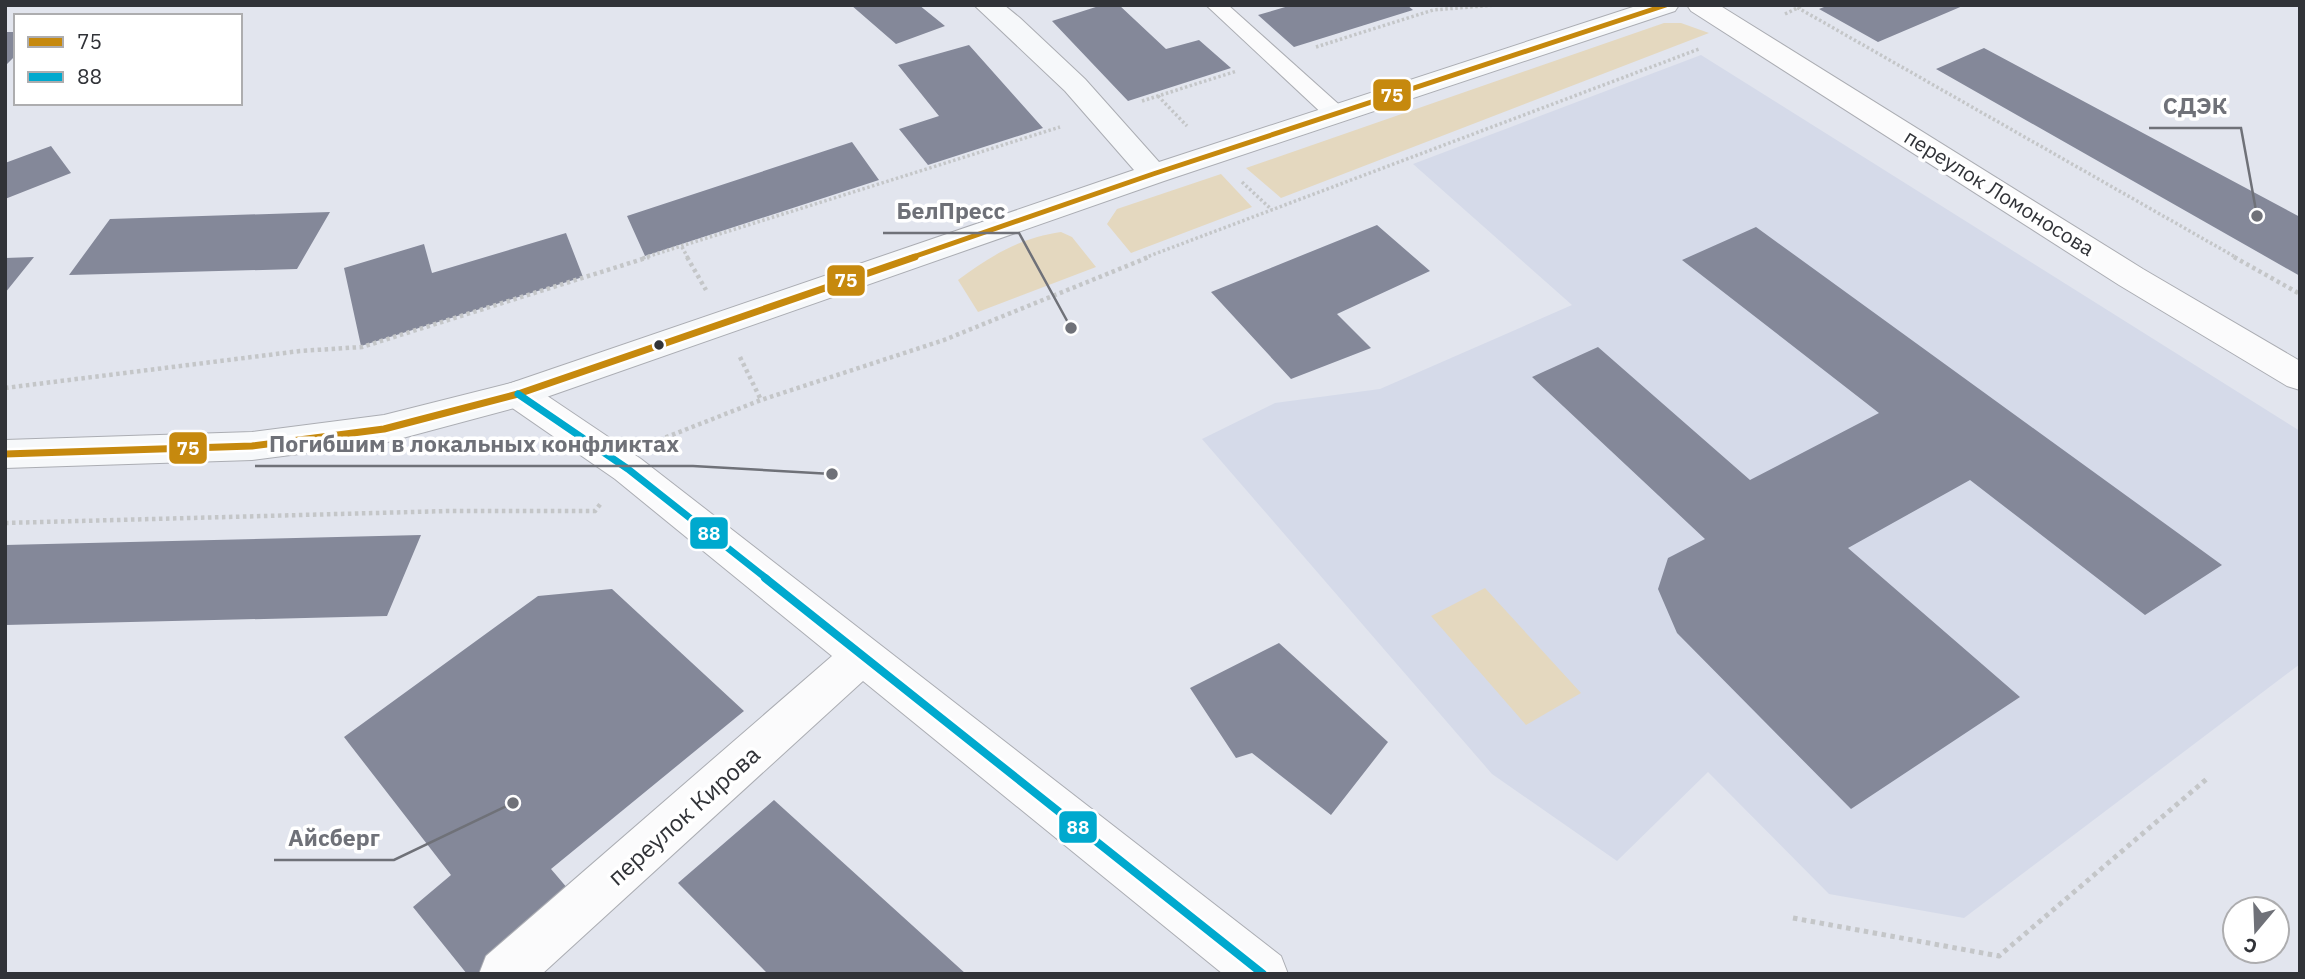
<svg xmlns="http://www.w3.org/2000/svg" width="2305" height="979" viewBox="0 0 2305 979" font-family="'IBM Plex Sans',sans-serif">
<style>
.built{fill:#d5dae9}
.green{fill:#e4d8bf}
.building{fill:#848899}
.lines{fill:none;stroke-linecap:round;stroke-linejoin:round}
.lane-casing{stroke:#abadb3;stroke-width:2}
.street-casing{stroke:#abadb3;stroke-width:2}
.secondary-casing{stroke:#abadb3;stroke-width:2}
.path-far2{stroke:#c4c6c8;stroke-width:3.5;stroke-dasharray:2.5 2.5;stroke-linecap:butt}
.path-far1{stroke:#c4c6c8;stroke-width:4.5;stroke-dasharray:3.5 3.5;stroke-linecap:butt}
.path{stroke:#c4c6c8;stroke-width:5;stroke-dasharray:4.5 4.5;stroke-linecap:butt}
.lane{fill:#fbfbfc;fill-rule:evenodd}
.street{fill:#fbfbfc;fill-rule:evenodd}
.secondary{fill:#f6f8fa;fill-rule:evenodd}
.bus-1-far1-casing{stroke:#fff;stroke-width:10}
.bus-1-casing{stroke:#fff;stroke-width:12}
.bus-2-far1-casing{stroke:#fff;stroke-width:12}
.bus-2-casing{stroke:#fff;stroke-width:13}
.bus-1-far1{stroke:#c6890e;stroke-width:5}
.bus-1{stroke:#c6890e;stroke-width:7}
.bus-2-far1{stroke:#00a9ce;stroke-width:7}
.bus-2{stroke:#00a9ce;stroke-width:8}
.bus-dot{fill:#313338;stroke:#fff;stroke-width:2.5}
.labels{text-anchor:middle;stroke-width:7;stroke-linejoin:round;paint-order:stroke}
.street-label{font-size:21px;fill:#313338;stroke:#fff}
.near-street-label{font-size:24px;fill:#313338;stroke:#fff}
.leader{fill:none;stroke:#6f7178;stroke-width:2.5}
.callout-dot{fill:#6f7178;stroke:#fff;stroke-width:2.5}
.callout-label{font-size:23px;text-anchor:middle;font-weight:bold;fill:#6f7178;stroke:#fff;stroke-width:7;stroke-linejoin:round;paint-order:stroke}
.line-badge{stroke:#fff;stroke-width:2.5}
.badge-label{font-size:19px;text-anchor:middle;font-weight:bold;fill:#fff}
</style>
<rect width="100%" height="100%" fill="#e2e5ee"/>
<path class="built" d="M1701 55 2300 431V664L1964 918 1829 894 1708 772 1617 861 1492 774 1202 439 1275 403 1380 389 1572 305 1413 164Z"/>
<path class="green" d="M1664 23H1681L1709 33 1281 198 1246 168Z
M1221 174 1252 207 1131 253 1107 224 1117 209Z
M1061 232 1072 237 1096 267 978 312 958 280C991 256 1019 238 1061 232Z
M1485 588 1581 693 1526 725 1431 616Z"/>
<path class="building" d="M851 5H919L945 26 896 44Z
M1102 5H1119L1166 49 1199 40 1231 68 1128 101 1052 21Z
M1292 5H1407L1413 10 1294 47 1258 15Z
M1829 5H1965L1878 42 1819 9Z
M5 32H16V55L5 66Z
M969 45 1043 128 928 165 899 129 939 116 898 65Z
M1984 48 2300 217V276L1936 69Z
M852 142 879 180 645 256 627 216Z
M51 146 71 173 5 199V163Z
M330 212 297 269 69 275 110 219Z
M1377 225 1430 271 1337 314 1371 348 1291 379 1211 292Z
M1756 227 2222 565 2145 615 1970 480 1848 548 2020 697 1851 809 1677 633 1658 589 1668 558 1705 539 1532 377 1598 347 1750 480 1879 413 1682 260Z
M566 233 583 277 361 346 344 268 424 244 432 273Z
M34 257 5 293V258Z
M421 535 387 616 5 625V545Z
M612 589 744 711 551 869 574 896 480 974H467L413 907 451 875 344 737 538 596Z
M1279 643 1388 742 1331 815 1252 753 1236 758 1190 688Z
M774 800 966 974H768L678 883Z"/>
<g class="lines">
<g class="lane-casing">
<path id="lane" d="M1206 5H1228L1344 109 1347 114 1344 119H1328Z"/>
</g>
<g class="street-casing">
<path id="street" d="M1687 5H1719L2143 269 2300 361V390L2287 386 2119 285 1691 11Z
M518 381 531 385 641 459 1281 956 1288 974H1223L863 681 542 974H479L486 956 832 656 615 479 505 403 500 394 505 385Z"/>
</g>
<g class="secondary-casing">
<path id="secondary" d="M974 5H1004L1020 18 1085 79 1159 162 1639 5H1679L1675 11 1164 181 518 407 384 443 252 460 5 468V440L252 432 384 415 511 383 1134 170 1065 91Z"/>
</g>
<path class="path-far2" d="M1793 5 2237 258
M1785 14 1804 5
M1316 47 1433 10 1495 5
M1158 96 1187 126
M1142 101 1237 71
M1242 182 1272 210
M682 247 688 258
M643 258 1060 127
M1144 258 1699 49"/>
<path class="path-far1" d="M687 257 706 290
M2234 257 2300 294
M740 357 761 400
M5 388 300 351 362 347 649 257
M659 440 761 400 944 340 1149 257
M5 523 449 511H595L602 502"/>
<path class="path" d="M1793 918 1999 956 2209 777"/>
<use href="#lane" class="lane"/>
<use href="#street" class="street"/>
<use href="#secondary" class="secondary"/>
<g class="bus-1-far1-casing">
<path id="bus-1-far1" d="M910 258 1153 174 1666 5"/>
</g>
<g class="bus-1-casing">
<path id="bus-1" d="M5 454 252 446 384 429 518 394 915 257"/>
</g>
<g class="bus-2-far1-casing">
<path id="bus-2-far1" d="M518 394 628 469 767 579"/>
</g>
<g class="bus-2-casing">
<path id="bus-2" d="M765 578 1263 974"/>
</g>
<use href="#bus-1-far1" class="bus-1-far1"/>
<use href="#bus-1" class="bus-1"/>
<use href="#bus-2-far1" class="bus-2-far1"/>
<use href="#bus-2" class="bus-2"/>
</g>
<circle class="bus-dot" cx="659" cy="345" r="6"/>
<g class="labels">
<g class="street-label">
<text transform="translate(1999 193) rotate(32)" y="7">переулок Ломоносова</text>
</g>
<g class="near-street-label">
<text transform="translate(684 816) rotate(-42)" y="8">переулок Кирова</text>
</g>
</g>
<path class="leader" d="M2257 216L2241 128H2149M1071 328L1019 233H883M832 474L693 466H255M513 803L394 860H274"/>
<g class="callout-dot">
<circle cx="2257" cy="216" r="7"/>
<circle cx="1071" cy="328" r="7"/>
<circle cx="832" cy="474" r="7"/>
<circle cx="513" cy="803" r="7"/>
</g>
<g class="callout-label">
<text x="2195" y="114">СДЭК</text>
<text x="951" y="219">БелПресс</text>
<text x="474" y="452">Погибшим в локальных конфликтах</text>
<text x="334" y="846">Айсберг</text>
</g>
<g class="line-badge">
<rect x="1372" y="78" width="40" height="34" rx="7" fill="#c6890e"/>
<rect x="826" y="264" width="40" height="33" rx="7" fill="#c6890e"/>
<rect x="168" y="431" width="40" height="34" rx="7" fill="#c6890e"/>
<rect x="689" y="516" width="40" height="34" rx="7" fill="#00a9ce"/>
<rect x="1058" y="810" width="40" height="34" rx="7" fill="#00a9ce"/>
</g>
<g class="badge-label">
<text x="1392" y="102">75</text>
<text x="846" y="287">75</text>
<text x="188" y="455">75</text>
<text x="709" y="540">88</text>
<text x="1078" y="834">88</text>
</g>
<rect width="2305" height="979" fill="none" stroke="#313338" stroke-width="14"/>
<rect x="14" y="14" width="228" height="91" fill="#ffffff" stroke="#adadaf" stroke-width="2"/>
<rect x="28" y="37" width="35" height="10" fill="#c6890e" stroke="#adadaf" stroke-width="2"/>
<text x="77" y="49" font-size="21" fill="#313338">75</text>
<rect x="28" y="72" width="35" height="10" fill="#00a9ce" stroke="#adadaf" stroke-width="2"/>
<text x="77" y="84" font-size="21" fill="#313338">88</text>
<g transform="translate(2256 930) rotate(199)"><circle r="33" fill="#ffffff" stroke="#adadaf" stroke-width="2"/>
<path d="M0-5L12 26L0 18L-12 26Z" fill="#6f7178"/>
<text y="-10" font-size="19" font-weight="bold" text-anchor="middle" fill="#313338">С</text>
</g>
</svg>
